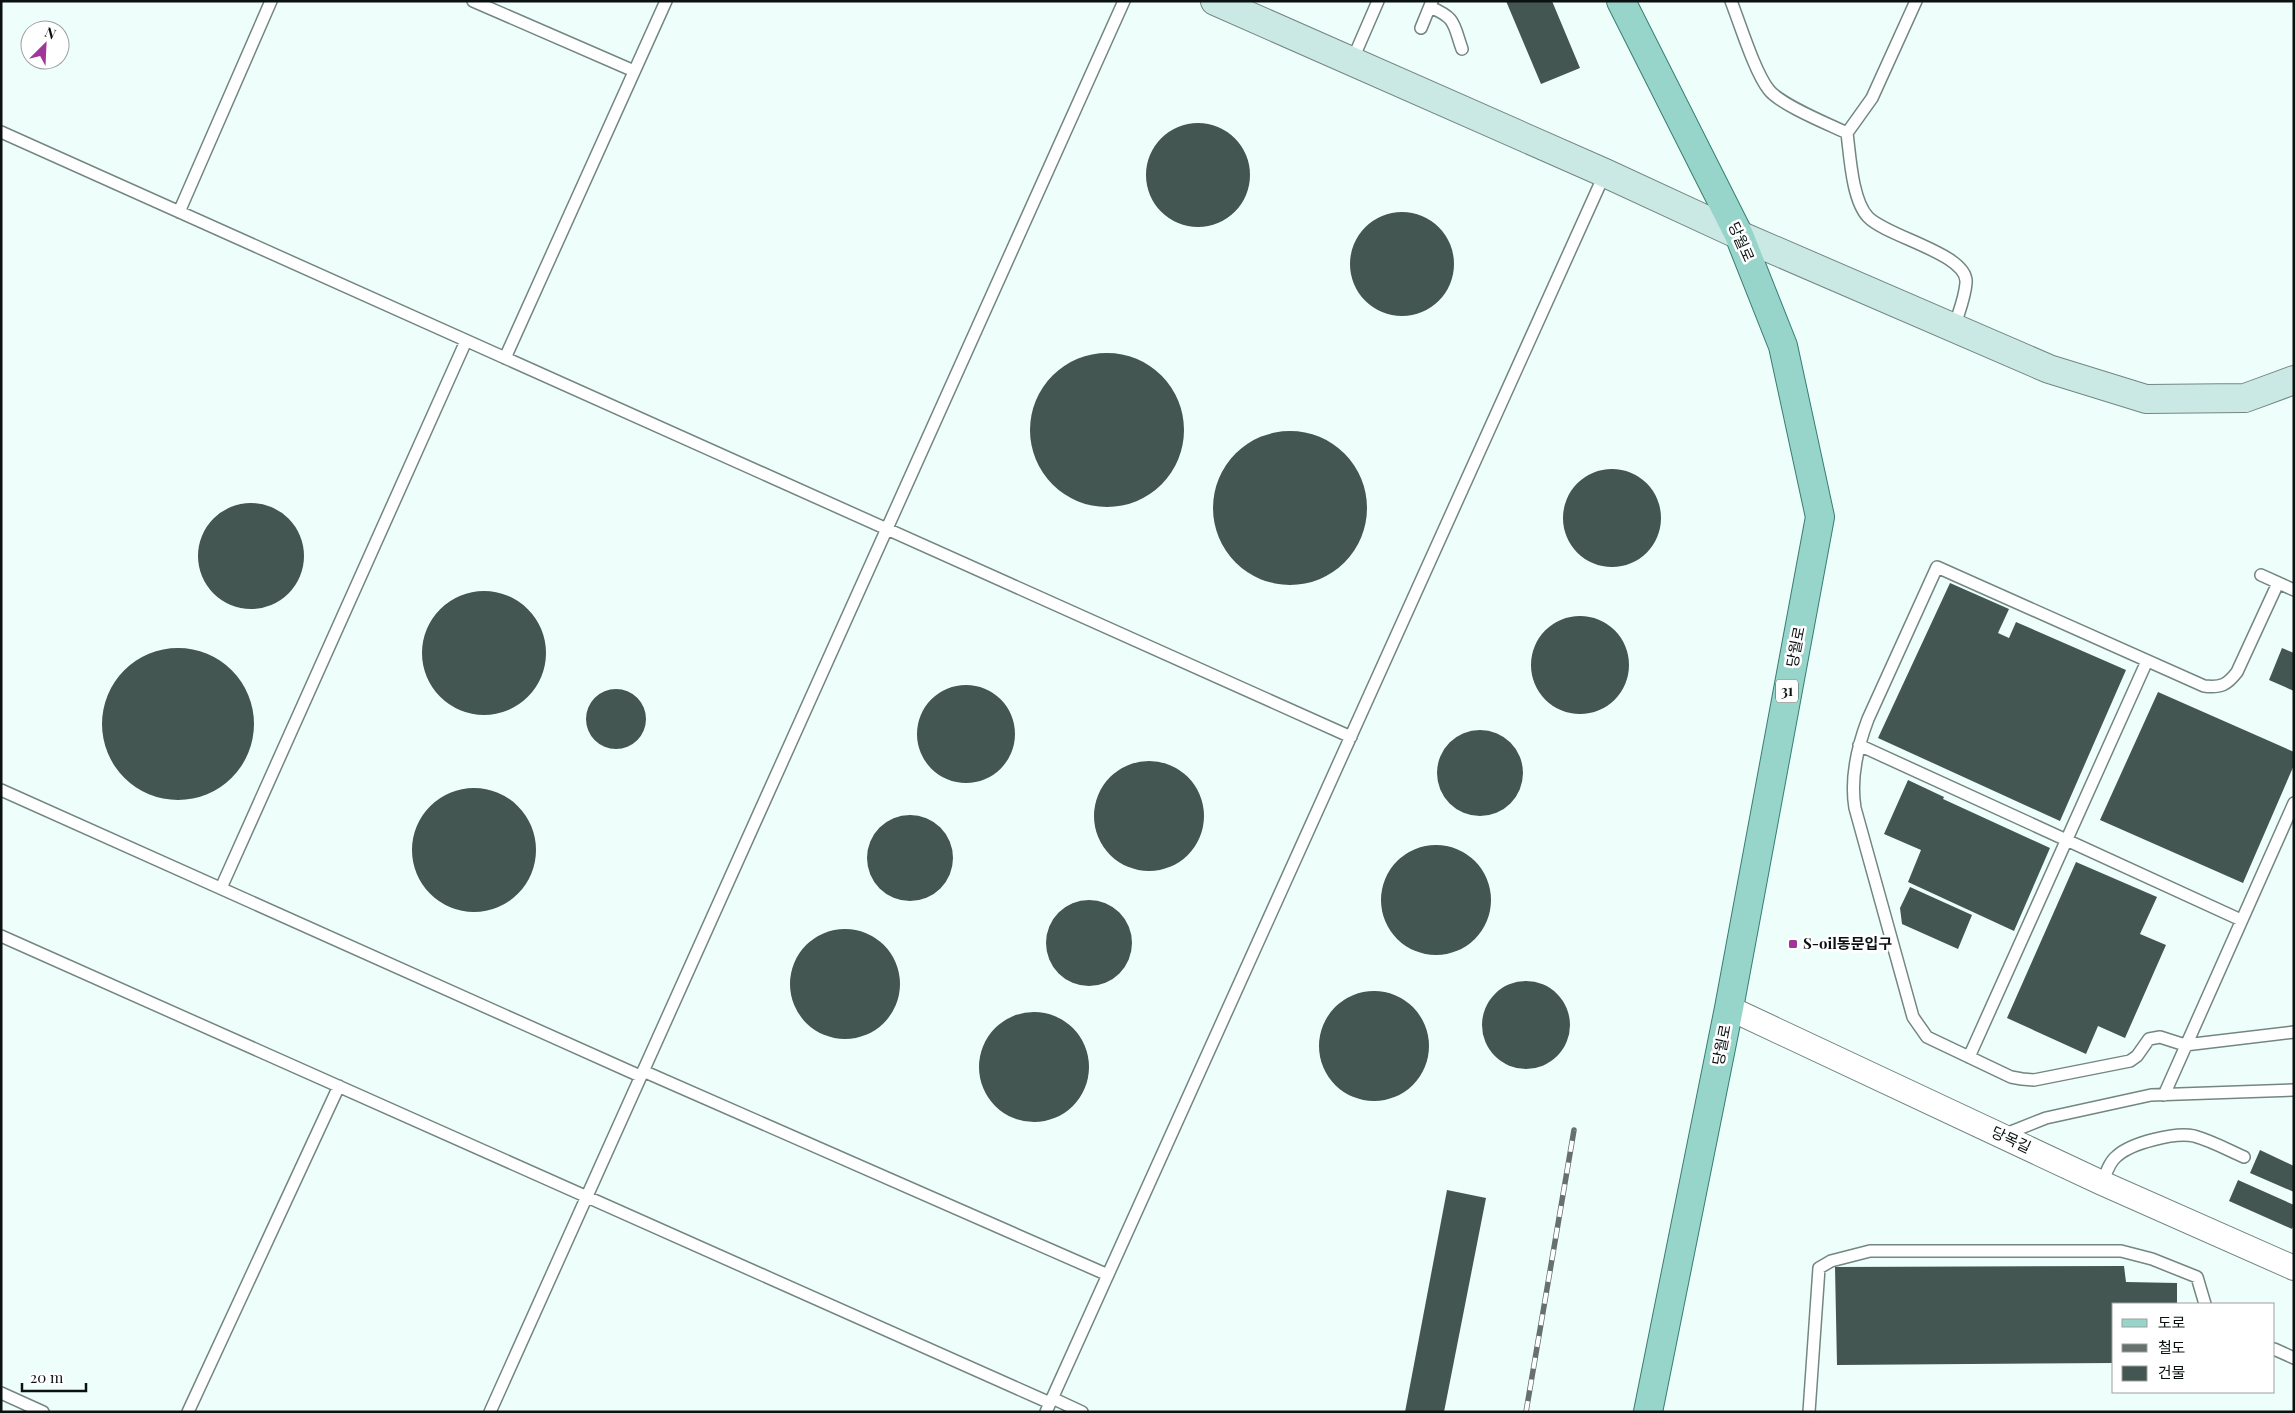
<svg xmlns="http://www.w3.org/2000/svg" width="2295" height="1413" viewBox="0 0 2295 1413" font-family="'Playfair Display','Noto Sans KR',serif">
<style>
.building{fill:#445652}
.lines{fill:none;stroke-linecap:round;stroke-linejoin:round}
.service-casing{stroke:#738682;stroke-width:14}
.minor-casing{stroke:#738682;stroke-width:26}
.secondary-casing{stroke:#738682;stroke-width:30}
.primary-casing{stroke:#387d72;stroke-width:30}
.service{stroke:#fff;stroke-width:11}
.minor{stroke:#fff;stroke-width:24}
.secondary{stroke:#cbe9e4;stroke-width:28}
.primary{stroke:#97d4ca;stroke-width:28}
.rail-casing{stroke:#66716e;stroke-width:5.5}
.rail{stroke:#fff;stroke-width:4;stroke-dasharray:11;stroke-linecap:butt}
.poi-dot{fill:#9f3698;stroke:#fff;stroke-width:2}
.labels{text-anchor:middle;stroke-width:5;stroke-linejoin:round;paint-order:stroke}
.shield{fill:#fff;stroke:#545858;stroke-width:1}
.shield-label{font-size:14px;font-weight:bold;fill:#0a1110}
.street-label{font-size:15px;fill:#0a1110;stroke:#fff}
.poi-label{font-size:15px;font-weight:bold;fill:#0a1110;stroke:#fff;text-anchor:start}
</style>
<rect width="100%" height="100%" fill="#eefffb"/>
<path class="building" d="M1506 1H1552L1580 68 1541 84Z
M1146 175a52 52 0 1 1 104 0a52 52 0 1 1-104 0Z
M1350 264a52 52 0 1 1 104 0a52 52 0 1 1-104 0Z
M1030 430a77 77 0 1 1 154 0a77 77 0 1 1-154 0Z
M1213 508a77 77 0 1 1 154 0a77 77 0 1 1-154 0Z
M1563 518a49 49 0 1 1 98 0a49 49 0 1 1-98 0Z
M198 556a53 53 0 1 1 106 0a53 53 0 1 1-106 0Z
M1950 583 2009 609 1998 633 2009 638 2016 622 2126 670 2060 821 1878 738Z
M422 653a62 62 0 1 1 124 0a62 62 0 1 1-124 0Z
M1531 665a49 49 0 1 1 98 0a49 49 0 1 1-98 0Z
M2282 648 2294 653V691L2269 680Z
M102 724a76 76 0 1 1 152 0a76 76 0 1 1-152 0Z
M917 734a49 49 0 1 1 98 0a49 49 0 1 1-98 0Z
M586 719a30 30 0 1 1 60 0a30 30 0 1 1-60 0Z
M2158 692 2294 752V765L2243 883 2100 820Z
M1437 773a43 43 0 1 1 86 0a43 43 0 1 1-86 0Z
M1094 816a55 55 0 1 1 110 0a55 55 0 1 1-110 0Z
M1908 780 1944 797 1943 799 2050 848 2014 931 1908 882 1921 850 1884 834Z
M412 850a62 62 0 1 1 124 0a62 62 0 1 1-124 0Z
M867 858a43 43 0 1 1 86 0a43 43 0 1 1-86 0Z
M1381 900a55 55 0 1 1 110 0a55 55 0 1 1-110 0Z
M2076 862 2157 897 2140 934 2166 945 2125 1038 2098 1026 2086 1054 2007 1018Z
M1910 887 1972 915 1958 949 1902 924 1900 908Z
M1046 943a43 43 0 1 1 86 0a43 43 0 1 1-86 0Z
M790 984a55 55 0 1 1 110 0a55 55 0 1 1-110 0Z
M1482 1025a44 44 0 1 1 88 0a44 44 0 1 1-88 0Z
M1319 1046a55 55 0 1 1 110 0a55 55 0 1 1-110 0Z
M979 1067a55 55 0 1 1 110 0a55 55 0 1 1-110 0Z
M2260 1150 2294 1166V1192L2250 1173Z
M2238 1180 2294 1205V1225L2292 1229 2229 1201Z
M1447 1190 1486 1198 1444 1412H1405Z
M2124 1266 2126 1282 2177 1283V1304H2114V1363L1837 1365 1835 1267Z"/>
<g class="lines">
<g class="service-casing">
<path id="service" d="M473 1 634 71
M1731 1C1740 24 1755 73 1769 90 1781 105 1828 124 1847 133 1850 156 1852 200 1868 217 1887 237 1969 254 1966 283 1965 298 1958 314 1954 328
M1430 7C1456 18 1453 23 1462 49
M1421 28 1432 1
M1352 61 1378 1
M1 132 1351 737
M1847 133 1872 98 1916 1
M179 212 271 1
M505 358 666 1
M2261 575 2294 590
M2278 583 2237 672C2227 685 2221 688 2204 686L1937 567 1868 719C1857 748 1850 778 1855 808L1913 1017 1927 1037 2011 1077 2022 1079 2034 1080 2130 1061 2137 1056 2149 1039 2160 1037 2185 1045 2294 1032
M1859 745 2241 920
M1 790 640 1076
M221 888 466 341
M1 936 1050 1403
M1969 1057 2147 661
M643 1071 1108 1275
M2164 1095 2294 803
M2003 1135 2046 1118 2151 1095 2294 1090
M2102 1183C2106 1174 2109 1162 2117 1156 2131 1143 2175 1132 2194 1136 2212 1141 2228 1150 2244 1157
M2274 1349 2294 1358
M1 1393 43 1412
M1052 1398 1082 1412
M188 1412 339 1086
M490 1412 1124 1
M1046 1412 1605 173
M1809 1412 1819 1268 1831 1261 1870 1251H2121L2152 1259 2197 1277 2205 1304"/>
</g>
<g class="minor-casing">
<path id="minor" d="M1729 1008 2102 1183 2294 1268"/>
</g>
<g class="secondary-casing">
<path id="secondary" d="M1215 1 1605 173 1739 235 2049 369 2146 399 2245 398 2294 380"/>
</g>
<g class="primary-casing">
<path id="primary" d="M1621 1 1739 235 1783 346 1820 517 1729 1008 1648 1412"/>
</g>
<use href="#service" class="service"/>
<use href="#minor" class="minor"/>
<use href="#secondary" class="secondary"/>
<use href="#primary" class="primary"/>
<g class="rail-casing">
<path id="rail" d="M1526 1412 1574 1130"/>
</g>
<use href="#rail" class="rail"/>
</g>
<rect class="poi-dot" x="1788" y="939" width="10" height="10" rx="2.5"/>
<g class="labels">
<rect class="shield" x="1776" y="679.5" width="22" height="23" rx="4"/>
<g class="shield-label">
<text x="1787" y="696">31</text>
</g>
<g class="street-label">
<text transform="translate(1741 242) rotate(66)" y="5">당월로</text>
<text transform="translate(1796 647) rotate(-79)" y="5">당월로</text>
<text transform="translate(1722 1045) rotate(-79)" y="5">당월로</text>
<text transform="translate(2011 1140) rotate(25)" y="5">당목길</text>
</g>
<g class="poi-label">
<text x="1803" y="949">S-oil동문입구</text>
</g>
</g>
<rect width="2295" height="1413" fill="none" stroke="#0a1110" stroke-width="5"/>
<rect x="2112" y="1303" width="162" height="90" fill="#ffffff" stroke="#9da09f"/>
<rect x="2122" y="1319" width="25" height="8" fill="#97d4ca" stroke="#9da09f"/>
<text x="2158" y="1328" font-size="15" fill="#0a1110">도로</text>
<rect x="2122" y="1344" width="25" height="8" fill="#66716e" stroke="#9da09f"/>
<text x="2158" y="1353" font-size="15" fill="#0a1110">철도</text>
<rect x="2122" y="1366" width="25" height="15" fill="#445652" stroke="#9da09f"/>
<text x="2158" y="1378" font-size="15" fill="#0a1110">건물</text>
<g transform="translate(45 45) rotate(24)"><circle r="24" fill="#ffffff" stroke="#9da09f"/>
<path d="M0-4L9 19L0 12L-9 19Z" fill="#9f3698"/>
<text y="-8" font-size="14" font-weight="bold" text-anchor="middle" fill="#0a1110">N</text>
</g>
<path d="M22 1383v8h64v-8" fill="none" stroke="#0a1110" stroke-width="2.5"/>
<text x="30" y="1383" font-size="15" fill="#0a1110" stroke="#ffffff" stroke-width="4" paint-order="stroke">20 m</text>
</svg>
